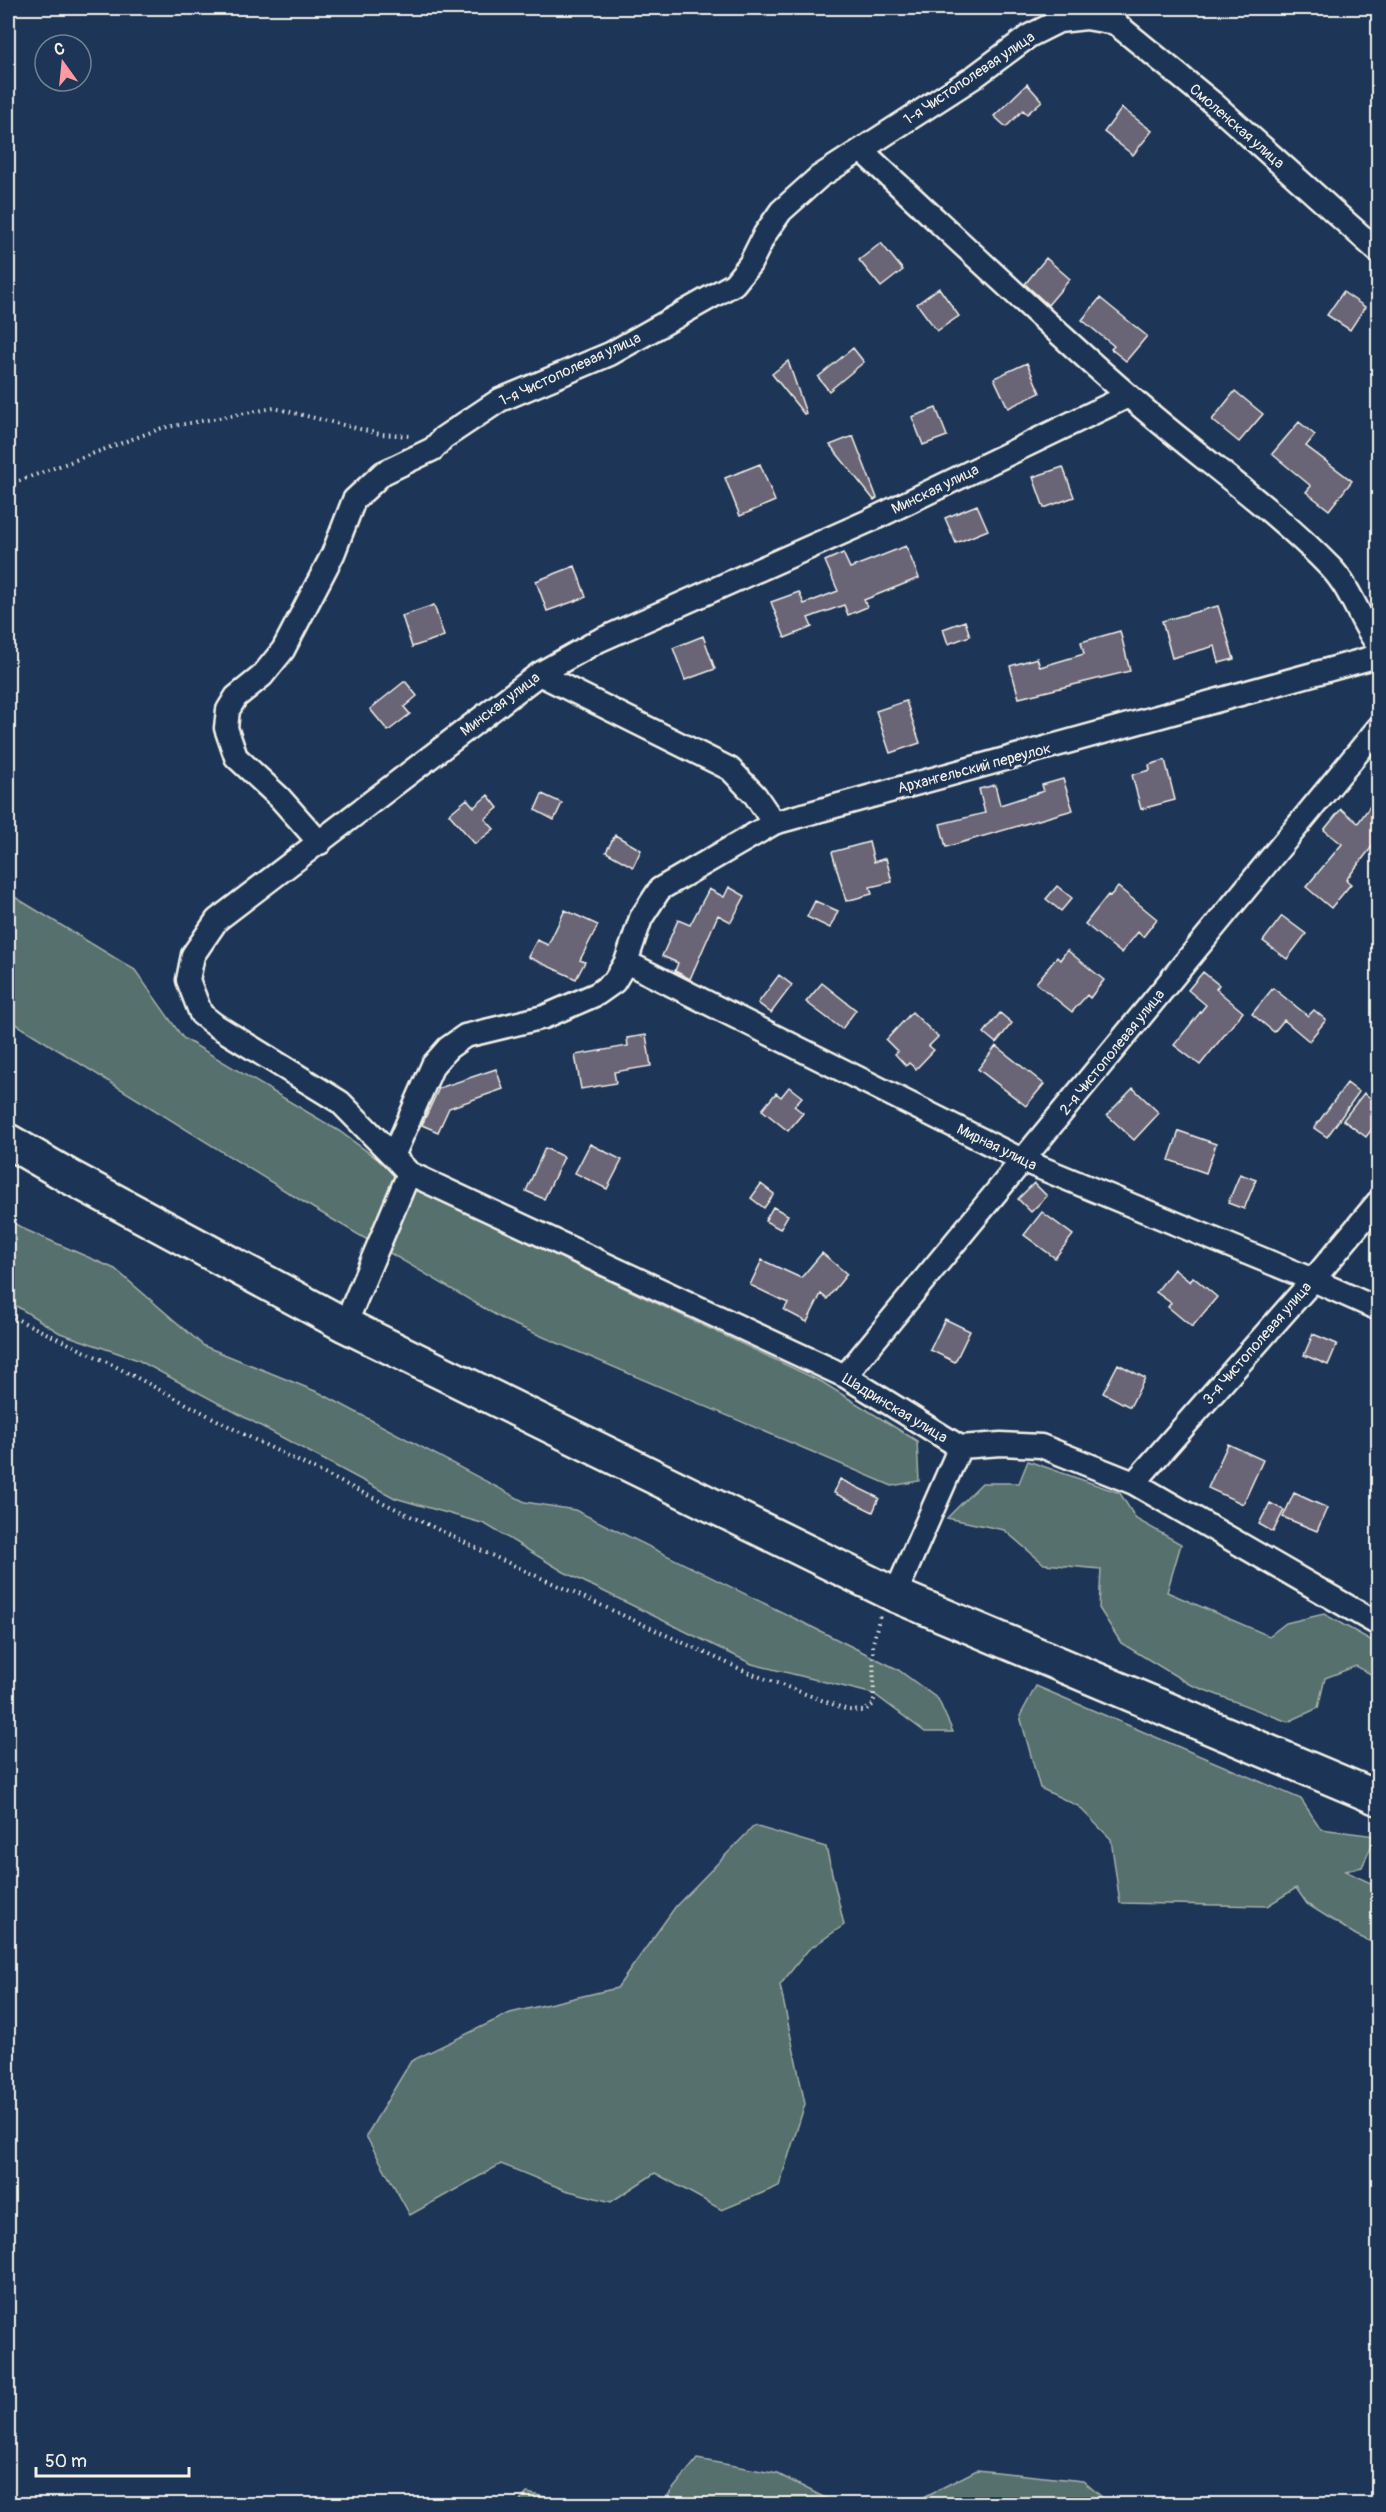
<svg xmlns="http://www.w3.org/2000/svg" width="1386" height="2512" viewBox="0 0 1386 2512" font-family="Pangolin,sans-serif">
<style>
.green{fill:#57706d;stroke:#a6b0aa;stroke-width:1.5}
.building{fill:#6a6576;stroke:#f4f1e8;stroke-width:1.5}
.lines{fill:none;stroke-linecap:round;stroke-linejoin:round}
.minor-casing{stroke:#f4f1e8;stroke-width:27}
.primary-casing{stroke:#f4f1e8;stroke-width:38}
.path{stroke:#f4f1e8;stroke-width:4;stroke-dasharray:1.5 4.5;stroke-linecap:butt}
.minor{stroke:#1d3557;stroke-width:22}
.primary{stroke:#1d3557;stroke-width:33}
.labels{text-anchor:middle;stroke-width:6;stroke-linejoin:round;paint-order:stroke}
.street-label{font-size:15px;fill:#f4f1e8;stroke:#1d3557}
</style>
<rect width="100%" height="100%" fill="#1d3557"/>
<filter id="ink" filterUnits="userSpaceOnUse"><feTurbulence type="fractalNoise" baseFrequency=".0167" numOctaves="2"/><feDisplacementMap in="SourceGraphic" scale="12" xChannelSelector="R" yChannelSelector="G"/><feConvolveMatrix kernelMatrix="1 2 1 2 8 2 1 2 1" color-interpolation-filters="sRGB"/></filter>
<g filter="url(#ink)">
<path class="green" d="M674 8H808L692 13Z
M8 893 135 970 183 1038 339 1131 424 1193 822 1382 917 1441 919 1481 892 1486 506 1321 313 1208 8 1019Z
M8 1220 26 1230 115 1269 204 1346 320 1393 525 1502 575 1510 897 1669 938 1699 953 1732H925L874 1694 752 1664 564 1572 485 1524 395 1498 138 1360 60 1333 8 1301Z
M1028 1461 1120 1493 1136 1519 1181 1544 1167 1592 1269 1636 1286 1623 1324 1614 1378 1644V1678L1356 1666 1325 1678 1318 1708 1288 1722 1189 1684 1121 1643 1099 1608 1101 1569 1044 1564 1004 1530 947 1518 982 1483H1019Z
M1036 1686 1301 1799 1321 1829 1376 1836 1362 1867 1345 1871 1375 1885 1378 1889V1945L1356 1935 1307 1904 1296 1888 1267 1906 1120 1903 1111 1839 1078 1806 1040 1788 1020 1716Z
M754 1826 826 1847 844 1925 808 1950 780 1985 805 2104 779 2186 722 2210 655 2173 611 2202 565 2190 501 2164 410 2215 366 2136 411 2061 510 2013 617 1988 676 1906Z
M697 2459 778 2474 837 2504H657H661Z
M977 2470 1083 2481 1110 2504H913L920 2499Z
M527 2493 577 2504H517Z"/>
<path class="building" d="M1027 84 1042 101 1027 114 1023 110 1006 127 994 116Z
M1122 108 1152 131 1133 155 1104 132Z
M881 243 903 270 881 287 859 260Z
M1046 258 1070 279 1048 305 1025 284Z
M939 288 959 316 937 331 917 304Z
M1343 292 1365 307 1350 330 1327 315Z
M1100 298 1147 336 1126 361 1111 349 1114 346 1082 320Z
M853 348 864 362 829 391 818 377Z
M788 361 806 413 804 414 772 374Z
M1027 363 1040 393 1008 408 994 378Z
M1235 391 1263 414 1239 442 1212 420Z
M936 408 947 436 923 445 912 417Z
M1299 422 1315 435 1306 446 1352 481 1329 510 1306 492 1311 486 1272 454Z
M853 436 877 498 874 500 830 445Z
M760 464 775 501 740 516 725 478Z
M1063 467 1074 497 1044 508 1033 477Z
M977 505 988 530 956 543 945 518Z
M906 546 919 578 864 600 867 607 848 615 844 605 808 618 812 627 785 638 771 602 799 592 804 604 838 591 825 561 843 553 850 568Z
M575 566 586 597 547 611 536 581Z
M434 605 444 636 412 647 402 616Z
M1218 606 1234 659 1219 663 1215 646 1172 658 1162 621Z
M965 621 970 636 948 644 943 629Z
M1120 631 1130 671 1019 698 1010 666 1037 658 1040 667 1084 654 1081 642Z
M703 636 715 669 685 680 673 648Z
M405 681 417 696 404 707 410 714 388 731 370 709Z
M906 701 920 743 890 753 876 711Z
M1165 760 1175 800 1141 809 1132 775 1150 770 1149 765Z
M1063 779 1073 810 946 847 940 824 985 813 979 789 995 785 1000 805 1044 791 1042 785Z
M542 794 562 803 554 820 535 810Z
M488 795 498 808 485 819 494 829 475 844 449 814 467 799 474 807Z
M1378 795V839L1346 880 1351 884 1331 908 1306 887 1342 844 1324 830 1341 809 1358 823Z
M615 835 641 850 633 867 606 852Z
M869 842 874 862 886 858 892 882 870 887 872 894 846 901 832 852Z
M1057 886 1072 898 1061 911 1046 899Z
M729 887 745 896 731 922 718 915 690 979 675 971 678 963 662 956 678 920 690 925 709 889 724 897Z
M1118 887 1157 919 1143 937 1138 932 1121 953 1085 924 1108 895 1110 896Z
M815 901 838 911 830 928 807 917Z
M565 910 598 925 580 960 585 962 576 979 528 957 537 940 548 945Z
M1282 916 1306 934 1287 959 1263 941Z
M1067 950 1104 980 1090 998 1087 995 1072 1012 1036 983 1057 957 1060 960Z
M1203 972 1219 985 1216 989 1243 1012 1200 1065 1174 1045 1206 1005 1188 990Z
M779 975 792 985 771 1013 758 1003Z
M822 983 856 1010 842 1029 806 1002Z
M1273 988 1308 1016 1314 1010 1326 1020 1309 1041 1284 1020 1274 1032 1252 1014Z
M912 1012 938 1037 929 1046 934 1050 916 1069 909 1063 906 1066 895 1054 898 1052 886 1040Z
M1000 1013 1012 1023 996 1043 984 1033Z
M646 1035 651 1066 614 1072 616 1083 581 1089 575 1055 628 1046 627 1038Z
M996 1046 1044 1084 1026 1106 978 1069Z
M496 1069 503 1089 449 1108 438 1132 422 1125 439 1088Z
M1347 1083 1359 1092 1327 1137 1314 1128Z
M789 1087 802 1097 794 1106 803 1113 788 1131 762 1110 776 1093 781 1097Z
M1133 1088 1159 1113 1134 1140 1107 1115Z
M1364 1093 1378 1104V1121L1366 1137 1343 1120Z
M1179 1131 1216 1144 1206 1173 1169 1160Z
M590 1144 622 1160 607 1189 575 1173Z
M545 1148 564 1157 544 1199 526 1191Z
M1240 1174 1256 1180 1244 1209 1228 1203Z
M1034 1183 1047 1196 1031 1212 1018 1199Z
M761 1184 774 1194 764 1208 751 1198Z
M773 1207 788 1215 780 1229 765 1221Z
M1042 1212 1073 1235 1055 1258 1024 1235Z
M822 1253 847 1274 827 1299 821 1294 807 1322 784 1310 788 1303 750 1285 762 1260 801 1278Z
M1174 1269 1190 1282 1193 1277 1217 1297 1192 1327 1168 1307 1171 1303 1156 1292Z
M945 1319 970 1331 955 1362 930 1350Z
M1313 1334 1337 1344 1328 1365 1304 1355Z
M1118 1364 1145 1378 1130 1407 1103 1393Z
M1228 1444 1263 1460 1243 1504 1208 1488Z
M840 1479 879 1498 873 1512 834 1493Z
M1294 1493 1327 1508 1317 1531 1283 1517Z
M1270 1503 1284 1510 1273 1532 1259 1524Z"/>
<g class="lines">
<g class="minor-casing">
<path id="minor" d="M861 150C950 232 1037 316 1128 395 1194 454 1269 504 1331 568 1352 590 1360 622 1378 645
M539 674 730 769 755 795 774 823
M320 843 280 798 236 757 226 728 228 710 236 697 262 676 283 650 333 554 354 500 383 473 433 449 443 438 500 400 610 354 734 284 750 264 765 234 781 211 819 177 974 77 1029 36 1059 21 1086 18 1115 23 1214 104 1378 251
M626 962 1024 1161 1313 1280 1378 1309
M393 1156 340 1102 215 1025 201 1014 188 980 193 955 217 920 539 674 598 641 871 520 1128 396
M409 1173 845 1376 960 1447 1001 1444 1041 1446 1134 1483 1378 1624
M345 1325 409 1173 393 1156 433 1065 448 1048 465 1036 544 1017 597 994 614 982 626 962 641 918 660 889 774 823 1378 656
M845 1376 1378 728
M1134 1483 1313 1280 1378 1202
M895 1595 960 1447"/>
</g>
<g class="primary-casing">
<path id="primary" d="M8 1141 70 1177 345 1325 895 1595 1378 1798"/>
</g>
<path class="path" d="M8 485 162 428 274 408 380 434 409 436
M8 1315 107 1362 253 1439 480 1550 747 1672 848 1710 864 1711 874 1704 873 1643 880 1615"/>
<use href="#minor" class="minor"/>
<use href="#primary" class="primary"/>
</g>
</g>
<g class="labels">
<g class="street-label">
<text transform="translate(969 78) rotate(-34)" y="5">1-я Чистополевая улица</text>
<text transform="translate(1237 126) rotate(41)" y="5">Смоленская улица</text>
<text transform="translate(570 369) rotate(-25)" y="5">1-я Чистополевая улица</text>
<text transform="translate(935 489) rotate(-26)" y="5">Минская улица</text>
<text transform="translate(500 704) rotate(-37)" y="5">Минская улица</text>
<text transform="translate(974 768) rotate(-15)" y="5">Архангельский переулок</text>
<text transform="translate(1112 1052) rotate(-51)" y="5">2-я Чистополевая улица</text>
<text transform="translate(997 1147) rotate(26)" y="5">Мирная улица</text>
<text transform="translate(1257 1343) rotate(-49)" y="5">3-я Чистополевая улица</text>
<text transform="translate(895 1408) rotate(31)" y="5">Шадринская улица</text>
</g>
</g>
<rect width="1386" height="2512" fill="none" stroke="#1d3557" stroke-width="30"/>
<rect x="15" y="15" width="1356" height="2482" fill="none" stroke="#f4f1e8" stroke-width="2" filter="url(#ink)"/>
<g transform="translate(63 63) rotate(345)"><circle r="28" fill="#1d3557" stroke="#738091" stroke-width="1.5"/>
<path d="M0-4.5L10 22L0 15L-10 22Z" fill="#ff9aa2"/>
<text y="-9" font-size="16" font-weight="bold" text-anchor="middle" fill="#f4f1e8">С</text>
</g>
<path d="M36 2467v9h153v-9" fill="none" stroke="#f4f1e8" stroke-width="3"/>
<text x="45" y="2467" font-size="18" fill="#f4f1e8" stroke="#1d3557" stroke-width="4.5" paint-order="stroke">50 m</text>
</svg>
